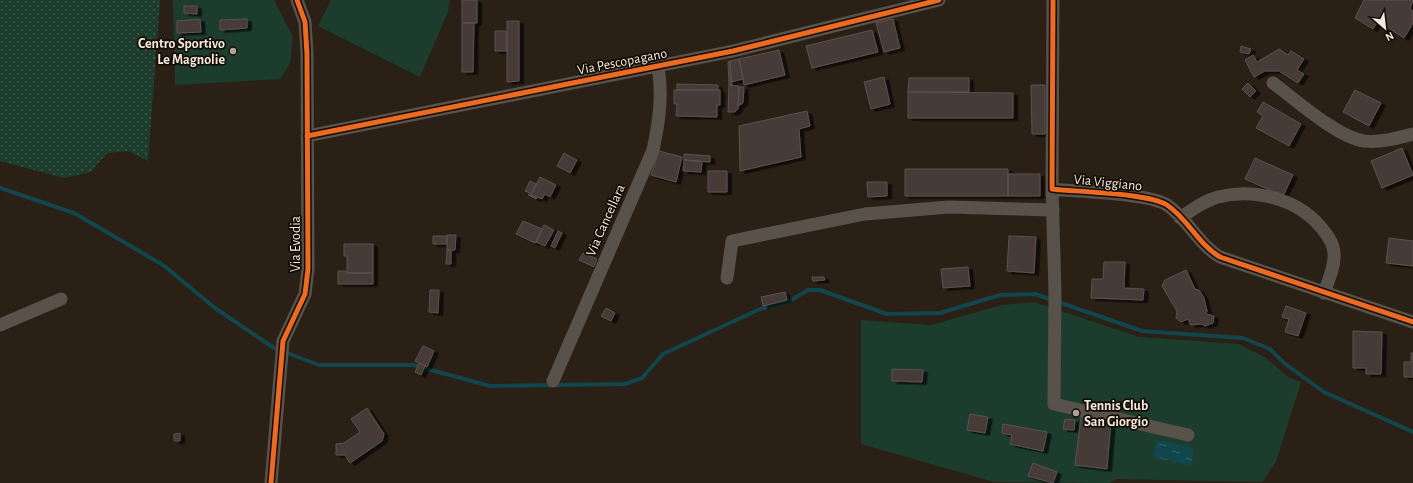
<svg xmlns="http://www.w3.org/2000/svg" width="1413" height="483" viewBox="0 0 1413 483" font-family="'Alegreya Sans',sans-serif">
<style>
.grass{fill:url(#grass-dots)}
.garden{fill:#1c3d2e}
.water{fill:url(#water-ripples)}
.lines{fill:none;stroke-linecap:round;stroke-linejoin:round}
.stream{stroke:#11464c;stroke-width:4}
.building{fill:#463a38;stroke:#5c514f;filter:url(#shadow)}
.minor{stroke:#59524a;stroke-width:13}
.cycleway-casing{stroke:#140d05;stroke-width:8}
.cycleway{stroke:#ed6a23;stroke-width:5}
.poi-dot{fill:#aea398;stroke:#140d05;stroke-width:1.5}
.labels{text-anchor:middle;stroke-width:3.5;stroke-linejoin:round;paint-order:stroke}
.poi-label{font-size:14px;font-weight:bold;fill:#f5e9de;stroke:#140d05;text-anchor:end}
.street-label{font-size:14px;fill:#f5e9de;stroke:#140d05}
</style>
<defs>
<pattern id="grass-dots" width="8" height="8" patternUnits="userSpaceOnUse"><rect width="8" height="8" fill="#1c3d2e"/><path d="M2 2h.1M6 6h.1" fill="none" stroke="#3e594c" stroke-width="1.8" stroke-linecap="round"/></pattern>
<pattern id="water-ripples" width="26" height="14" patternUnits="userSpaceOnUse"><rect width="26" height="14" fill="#11464c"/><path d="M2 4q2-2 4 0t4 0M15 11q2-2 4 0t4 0" fill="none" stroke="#346165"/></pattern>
<filter id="shadow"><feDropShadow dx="4.5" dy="2.5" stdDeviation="0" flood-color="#0009"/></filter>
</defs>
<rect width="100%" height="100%" fill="#2a2016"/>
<path class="grass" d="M0 0H160L148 161 128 151 107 153 91 172 64 178 0 161Z"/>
<path class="garden" d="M173 0H274L293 37 290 64 280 79 175 85Z
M331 0H450L448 12 420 77 318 26Z
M1034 302 1139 337 1239 344 1266 358 1288 377 1301 382 1276 462 1262 482 1117 479 1109 483 994 482 861 444V320L931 325 1002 305Z"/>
<path class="water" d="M1157 440 1194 448 1191 466 1153 457Z"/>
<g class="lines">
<path class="stream" d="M0 188 74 213 163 265 215 308 274 348 319 365H413L490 386 625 384 642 378 663 354 760 309 788 302 808 290H820L887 314 940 313 1000 295 1035 294 1142 331 1243 338 1270 349 1284 363 1324 392 1413 432"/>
</g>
<path class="building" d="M462 0H477V23H462Z
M1364 0H1413L1410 9 1413 11V23L1404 38 1378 21 1373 29 1355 18Z
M184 6H197V14L184 13Z
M200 19 201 32 177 33V21Z
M247 19V28L220 30V20Z
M893 19 900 48 884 52 876 23Z
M507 21H519V81L507 82Z
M462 23H474L473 72H462Z
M872 30 878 52 812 68 806 46Z
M495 31H507V51H495Z
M1241 46 1251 49 1249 54 1240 52Z
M1279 49 1288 55 1291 51 1304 59 1297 70 1304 74 1298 83 1279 71H1265L1254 77 1245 60 1253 55 1257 62Z
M779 50 785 75 744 85 739 59Z
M739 59 743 79 731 82 730 61Z
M730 61 732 85H729L728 62Z
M884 77 890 104 871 109 864 82Z
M909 78H969V92H908Z
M1248 83 1256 91 1250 97 1242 89Z
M677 84 718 85V90H677Z
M729 85 739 86 738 109 735 112H728Z
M1031 85H1045V134H1032Z
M739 87H744L743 103 738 106Z
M674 90H720V105H717V117L676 116 677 104H674Z
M1355 90 1381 103 1369 126 1343 112Z
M908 92 1013 93V118H908Z
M1263 102 1301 124 1289 146 1256 128 1263 116 1257 112Z
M807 111 810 126 799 129 801 157 740 171 739 126Z
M1402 148 1413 175 1382 188 1371 161Z
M659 151 682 157 676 182 651 175Z
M564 153 577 160 570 173 557 166Z
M684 154 710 156V162L684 160Z
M1255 158 1293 175 1283 196 1245 179Z
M684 160 702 161 701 172 683 171Z
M905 169H1008V196H905Z
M708 171H727V192H708Z
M1008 174H1040V196H1008Z
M540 177 556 185 550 197 545 194 542 199 531 195Z
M530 181 536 184 531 195 537 198 536 199 528 195 530 193 525 191Z
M867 182H887V196L868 197Z
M523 221 542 229 535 243 516 234Z
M544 225 554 230 545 246 536 242Z
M558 231 562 233 555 248 551 246Z
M447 235H456L455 250H447Z
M433 236H447V244H433Z
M1009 236 1036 237 1034 273 1007 271Z
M1389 238 1413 241V266L1386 263Z
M344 244H373V273H347V256H344Z
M447 250H451V264H446Z
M583 253 597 259 594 267 579 260Z
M1104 262H1125L1124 288 1144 289 1143 300 1091 298 1092 279H1103Z
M968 267 970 286 943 288 941 269Z
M1186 270 1195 289 1199 290 1204 298 1207 311 1206 314 1214 316 1213 323 1205 326 1202 324 1191 325 1188 319 1181 322 1176 318 1177 311 1162 286 1165 280Z
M338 271H347V273H373V284H338Z
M812 277H824L825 280 813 281Z
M430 290H439L438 313 429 312Z
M785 292 787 300 763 306 761 297Z
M1286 306 1306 313 1298 336 1285 332 1289 319 1282 317Z
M606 308 615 313 611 321 601 316Z
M1353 331 1382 332 1381 374H1366V368H1353Z
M423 346 434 351 427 367 415 361Z
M1411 353H1413V377H1404V362H1411Z
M419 363 425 366 421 375 415 372Z
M892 369 923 370 922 382 892 381Z
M367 408 384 434 382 441 350 463 345 455H336V444L344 443 360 432 351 419Z
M970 414 988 417 985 433 967 430Z
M1081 417 1111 420 1107 469 1075 465Z
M1065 419 1075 420 1074 430 1063 429Z
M1003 424 1047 432 1043 451 1010 444 1012 435 1002 433Z
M180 433V441H174V434Z
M1033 463 1057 472 1053 483 1028 476Z"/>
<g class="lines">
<path class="minor" d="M1053 0 1052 189C1078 192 1148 193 1167 205 1188 219 1198 244 1220 257L1413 322
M1273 83C1296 100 1337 137 1364 141 1380 143 1398 138 1413 134
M307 136 733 51 939 0
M1052 189 1055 293 1054 404 1188 435
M1180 218C1192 210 1203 201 1218 197 1253 188 1295 198 1319 225 1326 233 1334 243 1334 254 1335 267 1328 281 1324 293
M727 278 732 241 865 214 949 207 1053 210
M0 325 61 299
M553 381 653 150C659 122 663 95 658 67
M271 483 283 341 305 294 308 269 307 54 305 22 297 0"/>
<g class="cycleway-casing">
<path id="cycleway" d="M1053 0 1052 189C1078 192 1148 193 1167 205 1188 219 1198 244 1220 257L1413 322
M307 136 733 51 939 0
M271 483 283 341 305 294 308 269 307 54 305 22 297 0"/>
</g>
<use href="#cycleway" class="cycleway"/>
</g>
<g class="poi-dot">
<circle cx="233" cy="51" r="4"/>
<circle cx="1076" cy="413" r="4"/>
</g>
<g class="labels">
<g class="poi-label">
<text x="225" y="48">Centro Sportivo<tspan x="225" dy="16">Le Magnolie</tspan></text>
<text x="1084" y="410" text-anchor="start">Tennis Club<tspan x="1084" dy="16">San Giorgio</tspan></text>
</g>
<g class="street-label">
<text transform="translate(622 61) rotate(-11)" y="5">Via Pescopagano</text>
<text transform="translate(1108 182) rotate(6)" y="5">Via Viggiano</text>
<text transform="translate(605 220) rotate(-66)" y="5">Via Cancellara</text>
<text transform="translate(295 244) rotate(-90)" y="5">Via Evodia</text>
</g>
</g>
<g transform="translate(1385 28) rotate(152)" stroke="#140d05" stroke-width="3" paint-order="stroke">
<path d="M0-3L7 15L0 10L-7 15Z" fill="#f5e9de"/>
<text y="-6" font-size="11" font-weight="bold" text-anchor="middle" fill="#f5e9de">N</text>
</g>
</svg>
